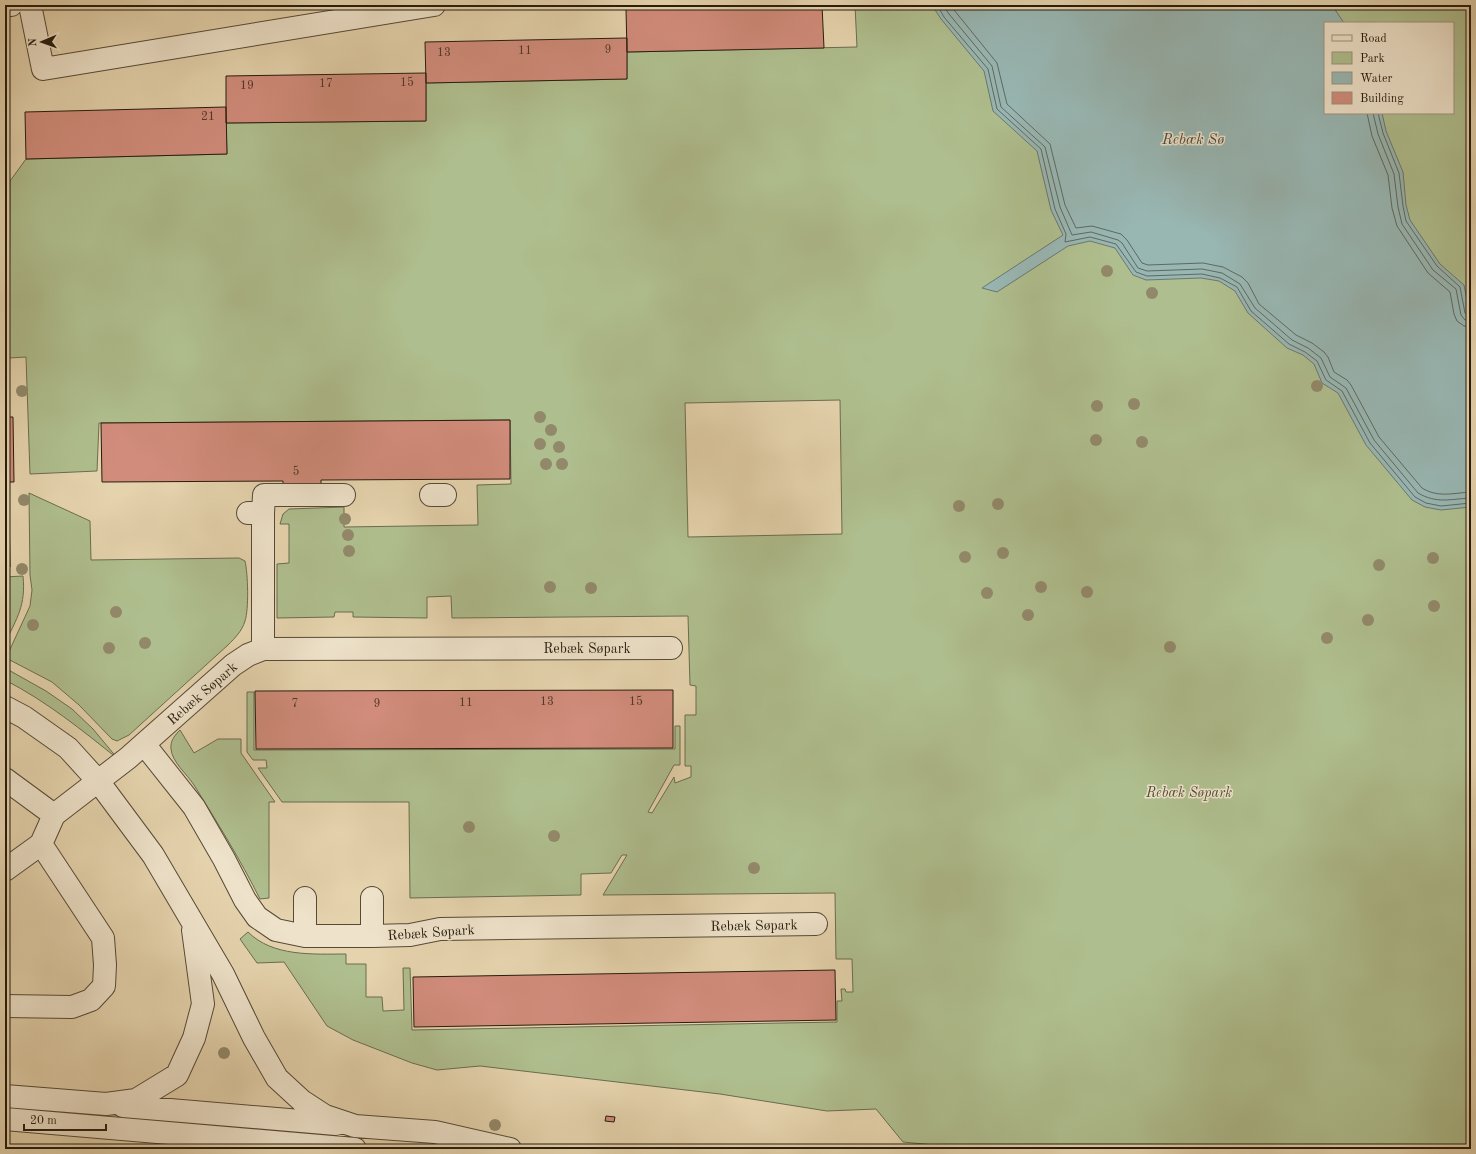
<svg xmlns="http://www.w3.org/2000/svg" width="1476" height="1154" viewBox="0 0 1476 1154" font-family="'Old Standard TT',serif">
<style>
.green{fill:#afbe8e;stroke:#6a6d4e;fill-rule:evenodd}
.water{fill:#98b6b2;stroke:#6a7870}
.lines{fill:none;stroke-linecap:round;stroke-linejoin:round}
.shore{stroke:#5f6960;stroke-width:1}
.building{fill:#d18c7b;stroke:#261c0e}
.minor-casing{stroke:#564a36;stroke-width:24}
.minor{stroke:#eee2ca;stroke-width:22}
.tree{fill:#92896a}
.labels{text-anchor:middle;stroke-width:3;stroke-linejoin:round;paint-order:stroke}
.number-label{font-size:12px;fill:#513829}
.street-label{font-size:14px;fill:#261c0e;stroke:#eee2ca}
.park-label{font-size:14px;font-style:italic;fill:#4f4d34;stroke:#eee2ca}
.water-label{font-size:15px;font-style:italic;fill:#484a3f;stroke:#eee2ca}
</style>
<rect width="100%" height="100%" fill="#e5d3ad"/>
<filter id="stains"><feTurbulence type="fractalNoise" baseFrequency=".005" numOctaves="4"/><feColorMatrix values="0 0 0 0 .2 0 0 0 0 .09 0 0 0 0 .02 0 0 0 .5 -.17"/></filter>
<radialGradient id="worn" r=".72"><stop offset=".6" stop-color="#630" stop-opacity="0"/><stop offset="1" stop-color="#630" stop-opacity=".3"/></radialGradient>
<path class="green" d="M855 5H1471V1149H976L903 1142 876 1109 827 1111 720 1094 480 1066 437 1070 412 1063 353 1040 327 1026 284 962 257 963 240 939 248 932C273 957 313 954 346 954V964H366V997H382L383 1011 404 1010 403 968H410L412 1030 837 1022V1001H842L841 989H845L846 992H853L852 959H836L835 893 603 895 627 855H622L611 873 581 874V895L410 898 409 802H282L258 768H267L266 760H253L247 752V692H254V750L675 749V726H680V765H674L648 812 652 813 674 777 675 783 691 777V766H685V715H696V686L690 685 688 616 452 618 451 596 427 597V618L353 617V612H335L334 617 277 618V564L289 563V524H280L283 514 289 509 344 507V527L478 525 477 485 511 484 510 420 99 423 97 471 30 474 26 357 9 358 10 181 26 159 227 154 226 123 426 121V83L627 79V52L857 47ZM1325 23H1453V113H1325ZM840 400 842 534 688 537 685 403Z
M29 493 90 521 91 560 239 558 245 561C248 574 249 609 245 621 242 631 235 638 228 645L129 735 117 741 112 739 79 705 52 682 6 658 30 606 32 590 30 575Z
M23 576C26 605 17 618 5 643V577Z
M5 668 46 691 72 709 93 729 118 759C82 730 46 701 5 680Z
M180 730 194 753 218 739H241V753L275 802H269V898L260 899C240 859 217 822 194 785 187 774 172 762 171 749 170 741 175 735 180 730Z"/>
<path class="water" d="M932 5H1332L1344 23H1325V113H1382L1386 131 1403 172 1406 205 1410 220 1440 264 1464 285 1469 311 1471 316V507L1441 510 1425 507 1412 500 1366 445 1338 393 1322 383 1314 364 1303 355 1287 348 1248 313 1235 291 1219 281 1201 278 1146 280 1133 275 1115 248 1090 241 1068 246 997 292 982 288 1063 235 1051 210 1037 151 993 111 984 71 941 19Z"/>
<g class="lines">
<path class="shore" d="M937 5 944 17 988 69 997 109 1041 149 1055 209 1066 234 1065 242 1090 237 1116 244 1136 272 1147 276 1202 274 1220 278 1237 287 1251 311 1289 344 1305 352 1317 361 1326 380 1342 391 1370 443 1415 497 1426 503 1441 506 1471 503
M943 5 949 14 992 66 1001 107 1045 147 1060 207 1072 235 1091 232 1118 240 1122 243 1138 268 1147 271 1202 269 1222 273 1240 284 1255 308 1292 340 1308 348 1321 358 1330 377 1346 388 1374 440 1418 493C1437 504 1450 499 1471 498
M950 5 997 63 1007 104 1050 144 1065 205 1076 228 1092 226 1121 234 1127 240 1142 263 1148 265 1203 263 1223 267 1242 277 1248 283 1259 304 1296 335 1312 343 1324 352 1328 357 1334 372 1347 380 1351 385 1379 437 1422 488C1438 498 1453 493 1471 492
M1367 113 1372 136 1388 175 1392 208 1397 226 1428 273 1450 292 1454 314 1457 321 1464 326 1471 327
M1373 113 1378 134 1394 174 1398 207 1402 224 1433 270 1456 289 1461 315 1465 320 1471 321
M1378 113 1383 133 1399 173 1403 206 1406 221 1437 266 1460 287 1465 313 1468 316H1471"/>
</g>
<path class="building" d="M808 5H822L824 48 627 52 626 9Z
M627 38V79L426 83 425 42Z
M426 73V121L226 123V76Z
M226 107 227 154 26 159 25 112Z
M5 417H13L14 482H5Z
M510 420V479L321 480V490L283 484V481L102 482 101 423Z
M5 500H9L10 567H5Z
M673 690V748L256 749 255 691Z
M835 970 836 1020 414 1027 413 977Z
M606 1116 615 1117 614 1122 605 1121Z"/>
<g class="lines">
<g class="minor-casing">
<path id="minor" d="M30 5 43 69 434 5
M5 6 11 5
M431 495H445
M248 513H263V649
M263 513 264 495H344
M5 707 24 717 68 748 98 781 153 855 223 974 254 1038 277 1078 302 1101 325 1116 355 1126 435 1132 510 1149
M144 744 194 807 224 859 245 900 257 917 276 930 305 936H372L410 935 440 929 816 924
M5 779 54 815
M5 870 41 844 54 815 128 758 233 665 248 655 263 649 671 648
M305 898V936
M372 898V936
M5 1006 72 1007 91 1000 104 986 105 965 103 938 41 844
M5 1096 106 1104 136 1100 177 1075 194 1038 203 1004 193 930
M123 1106 336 1124
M5 1119 355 1149"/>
</g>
<use href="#minor" class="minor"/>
</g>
<g class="tree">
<circle cx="1107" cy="271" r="6"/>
<circle cx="1152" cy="293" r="6"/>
<circle cx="1317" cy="386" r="6"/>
<circle cx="22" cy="391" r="6"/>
<circle cx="1134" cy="404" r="6"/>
<circle cx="1097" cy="406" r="6"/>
<circle cx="540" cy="417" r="6"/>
<circle cx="551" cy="430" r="6"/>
<circle cx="1096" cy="440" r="6"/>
<circle cx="1142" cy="442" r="6"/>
<circle cx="540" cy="444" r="6"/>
<circle cx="559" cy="447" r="6"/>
<circle cx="546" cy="464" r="6"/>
<circle cx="562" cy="464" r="6"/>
<circle cx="24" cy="500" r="6"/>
<circle cx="998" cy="504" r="6"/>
<circle cx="959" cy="506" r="6"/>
<circle cx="345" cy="519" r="6"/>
<circle cx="348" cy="535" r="6"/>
<circle cx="349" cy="551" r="6"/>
<circle cx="1003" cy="553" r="6"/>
<circle cx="965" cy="557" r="6"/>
<circle cx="1433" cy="558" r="6"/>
<circle cx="1379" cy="565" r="6"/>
<circle cx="22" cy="569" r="6"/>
<circle cx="550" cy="587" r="6"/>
<circle cx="1041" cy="587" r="6"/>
<circle cx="591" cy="588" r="6"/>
<circle cx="1087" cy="592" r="6"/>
<circle cx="987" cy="593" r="6"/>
<circle cx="1434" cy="606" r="6"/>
<circle cx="116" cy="612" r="6"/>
<circle cx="1028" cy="615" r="6"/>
<circle cx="1368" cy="620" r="6"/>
<circle cx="33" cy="625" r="6"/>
<circle cx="1327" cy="638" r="6"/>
<circle cx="145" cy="643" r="6"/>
<circle cx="1170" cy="647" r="6"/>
<circle cx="109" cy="648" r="6"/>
<circle cx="469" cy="827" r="6"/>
<circle cx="554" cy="836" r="6"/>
<circle cx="754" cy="868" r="6"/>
<circle cx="224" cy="1053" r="6"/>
<circle cx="495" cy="1125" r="6"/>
</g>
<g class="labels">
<g class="number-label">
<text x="608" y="53">9</text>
<text x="525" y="54">11</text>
<text x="444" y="56">13</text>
<text x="407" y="86">15</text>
<text x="326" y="87">17</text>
<text x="247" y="89">19</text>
<text x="208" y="120">21</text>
<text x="296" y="475">5</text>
<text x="547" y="705">13</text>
<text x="636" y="705">15</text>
<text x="466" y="706">11</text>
<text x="295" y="707">7</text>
<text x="377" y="707">9</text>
</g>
<g class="street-label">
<text x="587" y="653">Rebæk Søpark</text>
<text transform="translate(202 693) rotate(-41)" y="5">Rebæk Søpark</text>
<text transform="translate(754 925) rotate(-1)" y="5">Rebæk Søpark</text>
<text transform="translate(431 932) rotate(-4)" y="5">Rebæk Søpark</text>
</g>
<g class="park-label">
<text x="1189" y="797">Rebæk Søpark</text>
</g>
<g class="water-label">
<text x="1193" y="144">Rebæk Sø</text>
</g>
</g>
<rect width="1476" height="1154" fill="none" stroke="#e5d3ad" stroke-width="20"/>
<rect x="6" y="6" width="1464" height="1142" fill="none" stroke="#261c0e" stroke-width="2"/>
<rect x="10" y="10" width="1456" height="1134" fill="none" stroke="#261c0e"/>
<rect x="1324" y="22" width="130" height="92" fill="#eee2ca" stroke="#9e937f"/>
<rect x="1332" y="35" width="20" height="6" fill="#eee2ca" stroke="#9e937f"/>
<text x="1360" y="42" font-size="12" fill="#261c0e">Road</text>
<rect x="1332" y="52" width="20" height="12" fill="#afbe8e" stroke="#9e937f"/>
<text x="1360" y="62" font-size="12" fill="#261c0e">Park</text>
<rect x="1332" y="72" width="20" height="12" fill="#98b6b2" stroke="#9e937f"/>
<text x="1360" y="82" font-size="12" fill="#261c0e">Water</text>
<rect x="1332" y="92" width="20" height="12" fill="#d18c7b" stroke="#9e937f"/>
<text x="1360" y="102" font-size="12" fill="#261c0e">Building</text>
<g transform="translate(42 42) rotate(268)" stroke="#eee2ca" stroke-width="3" paint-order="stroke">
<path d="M0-3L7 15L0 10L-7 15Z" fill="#261c0e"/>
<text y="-6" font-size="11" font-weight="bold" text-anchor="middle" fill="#261c0e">N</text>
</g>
<path d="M24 1124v6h82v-6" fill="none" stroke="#261c0e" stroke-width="2"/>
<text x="30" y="1124" font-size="12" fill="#261c0e" stroke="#eee2ca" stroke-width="3" paint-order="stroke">20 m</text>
<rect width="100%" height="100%" filter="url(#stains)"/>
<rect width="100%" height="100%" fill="url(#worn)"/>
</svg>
